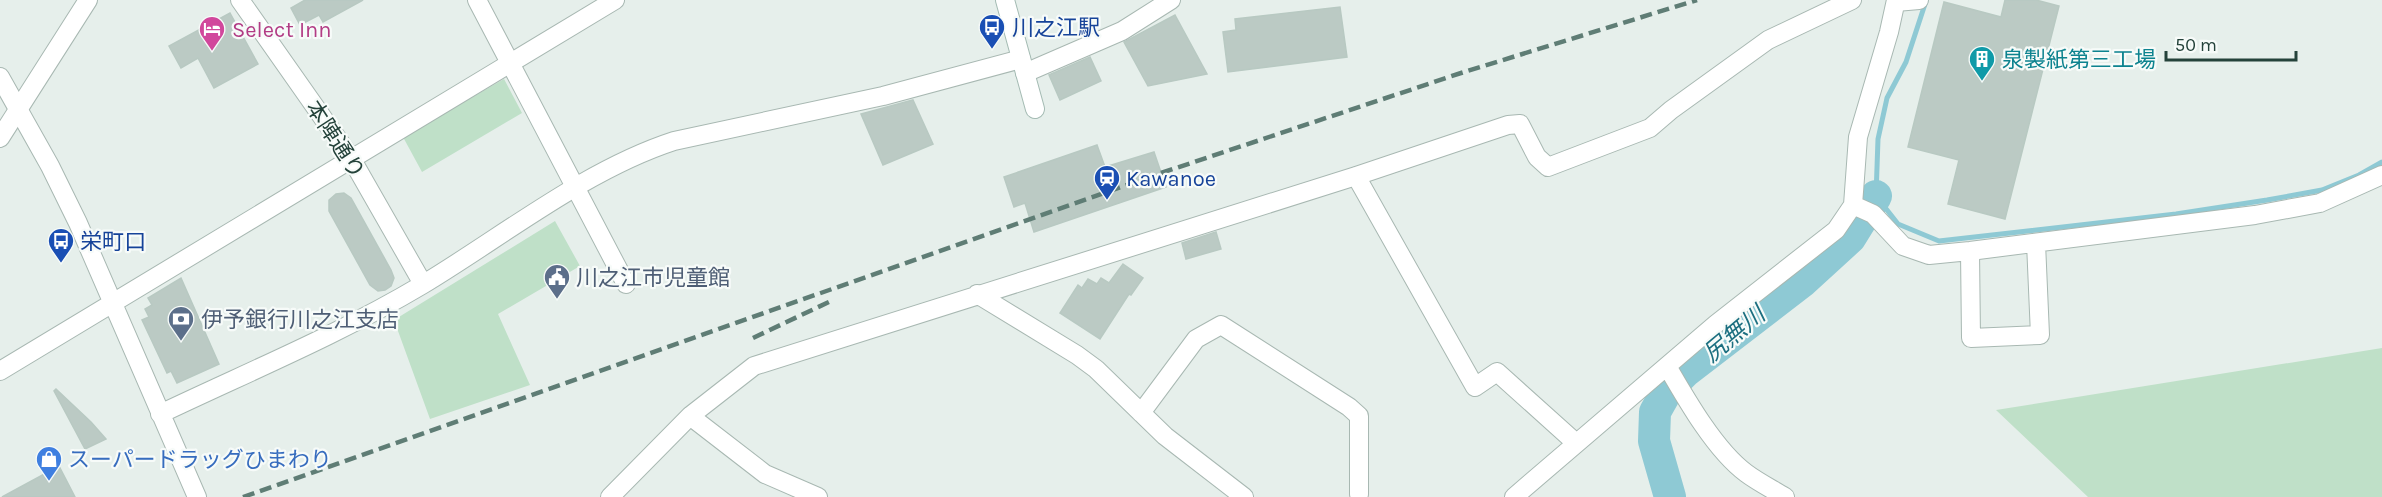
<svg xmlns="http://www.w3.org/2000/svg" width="2382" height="497" viewBox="0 0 2382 497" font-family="Karla,'Noto Sans JP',sans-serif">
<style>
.green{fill:#bfe0c8}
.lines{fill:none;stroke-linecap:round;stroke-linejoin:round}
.stream{stroke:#8ec9d4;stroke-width:5}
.river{stroke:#8ec9d4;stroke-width:32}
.building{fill:#bbcac4;stroke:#b8c9c2;stroke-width:1.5}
.minor-casing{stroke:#a8b8b2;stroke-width:20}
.tertiary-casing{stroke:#a8b8b2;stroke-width:20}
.secondary-casing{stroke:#a4bbb3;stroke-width:20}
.minor{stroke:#fff;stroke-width:18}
.tertiary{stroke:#fff;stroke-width:18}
.secondary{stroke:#fff;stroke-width:18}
.rail{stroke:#5f7d75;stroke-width:4.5;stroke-dasharray:12 6;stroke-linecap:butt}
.labels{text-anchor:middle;stroke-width:4.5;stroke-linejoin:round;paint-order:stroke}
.transit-label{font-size:22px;fill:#164399;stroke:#f7fbf9;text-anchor:start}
.hotel-label{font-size:22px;fill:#b23c85;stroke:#f7fbf9;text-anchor:start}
.culture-label{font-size:22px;fill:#0d838f;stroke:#f7fbf9;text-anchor:start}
.street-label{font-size:22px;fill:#24423a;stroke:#f7fbf9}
.service-label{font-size:22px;fill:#4e5e75;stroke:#f7fbf9;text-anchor:start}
.shop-label{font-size:22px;fill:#366cbe;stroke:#f7fbf9;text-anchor:start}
.water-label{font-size:24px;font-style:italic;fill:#1c6f80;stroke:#f7fbf9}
</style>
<rect width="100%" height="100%" fill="#e6efeb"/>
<path class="green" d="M504 79 522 113 422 172 403 137Z
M555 221 580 266 498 314 530 385 430 419 394 320Z
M2382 348V497H2088L1996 410Z"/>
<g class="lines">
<path class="stream" d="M1926 1 1906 62 1887 98 1878 139 1876 196 1898 224 1939 241 2176 214 2267 200 2322 190 2359 175 2382 162"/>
<path class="river" d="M1670 497 1654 441 1655 412 1668 389 1686 371 1803 281 1850 238 1876 196"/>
</g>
<path class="building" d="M305 0H363L323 22 319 15 300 25 291 8Z
M2005 0H2036L2059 6 2005 219 1948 204 1959 160 1908 147 1944 2 2001 17Z
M1340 7 1347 57 1228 72 1223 32 1236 30 1235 19Z
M230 13 258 64 214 88 198 58 181 68 169 46Z
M1175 15 1207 74 1148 86 1124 42Z
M1090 57 1101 81 1060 100 1049 75Z
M913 100 933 144 883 165 861 114Z
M1097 145 1105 167 1154 152 1166 187 1034 232 1025 203 1014 207 1004 177Z
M344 193 351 198 391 270 394 278 391 286 385 290 378 291 370 285 329 211V200L336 194Z
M1216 232 1221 249 1186 259 1182 243Z
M1123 264 1143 278 1131 295 1129 294 1100 339 1060 313 1078 285 1082 288 1088 279 1097 284 1101 278 1109 283Z
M181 278 219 364 177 383 171 371 167 373 142 320 149 317 145 309 152 305 148 298Z
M56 389 91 422 106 439 85 449 54 391Z
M59 466 75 497H2Z"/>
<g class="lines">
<g class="minor-casing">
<path id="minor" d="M240 0 351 158
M477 0 626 284
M1896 2 1919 0
M1025 73 1122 31 1171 0
M0 138 88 0
M1356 176 1475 387 1497 372 1576 443
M1853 205 1873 214 1903 246 1929 255 1970 251 2255 215 2320 203 2382 175
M1970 251 1971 338 2040 335 2036 243
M977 294 1077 355 1096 369 1165 436 1244 497
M1667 366C1686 399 1715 450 1746 473 1758 482 1772 489 1785 497
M1141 413 1196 339 1221 325 1349 407 1359 416V494
M690 416 765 474 818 497
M610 497 690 416 754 366 1356 176 1508 125 1520 124 1537 157 1548 167 1650 128 1671 110 1768 40 1852 0
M1514 497 1716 324 1836 230 1853 205 1858 137 1889 32 1896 0"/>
</g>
<g class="tertiary-casing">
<path id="tertiary" d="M0 77 50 166 78 223 197 497
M351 158 423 284
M0 371 615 0
M160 414C248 372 338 335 422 285 502 237 585 170 674 141L883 96 1021 59"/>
</g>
<g class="secondary-casing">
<path id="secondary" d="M1005 0 1035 109"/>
</g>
<use href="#minor" class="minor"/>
<use href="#tertiary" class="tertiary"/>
<use href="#secondary" class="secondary"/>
<path class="rail" d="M1161 173 1461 73 1697 0
M753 338 833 300
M243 497 1155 175"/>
</g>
<defs>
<g id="bus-pin" transform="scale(1.35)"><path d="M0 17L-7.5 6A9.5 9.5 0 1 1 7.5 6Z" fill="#1a4fb4" stroke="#f7fbf9"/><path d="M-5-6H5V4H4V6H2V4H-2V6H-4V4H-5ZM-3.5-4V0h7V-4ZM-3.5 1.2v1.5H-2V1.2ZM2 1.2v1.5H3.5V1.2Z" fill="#fff"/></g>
<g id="hotel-pin" transform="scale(1.35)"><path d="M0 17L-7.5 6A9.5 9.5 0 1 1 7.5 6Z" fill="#d1479c" stroke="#f7fbf9"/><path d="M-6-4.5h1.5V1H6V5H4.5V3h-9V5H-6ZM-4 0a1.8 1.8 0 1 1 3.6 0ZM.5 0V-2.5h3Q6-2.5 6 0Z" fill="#fff"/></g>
<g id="building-pin" transform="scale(1.35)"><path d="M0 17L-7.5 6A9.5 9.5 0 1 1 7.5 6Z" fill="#0f9aa8" stroke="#f7fbf9"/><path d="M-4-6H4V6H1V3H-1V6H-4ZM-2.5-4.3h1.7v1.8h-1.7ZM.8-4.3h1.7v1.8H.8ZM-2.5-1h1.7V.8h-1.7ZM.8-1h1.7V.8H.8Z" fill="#fff"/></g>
<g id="station-pin" transform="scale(1.35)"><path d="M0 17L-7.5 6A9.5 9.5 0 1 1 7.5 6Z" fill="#1a4fb4" stroke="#f7fbf9"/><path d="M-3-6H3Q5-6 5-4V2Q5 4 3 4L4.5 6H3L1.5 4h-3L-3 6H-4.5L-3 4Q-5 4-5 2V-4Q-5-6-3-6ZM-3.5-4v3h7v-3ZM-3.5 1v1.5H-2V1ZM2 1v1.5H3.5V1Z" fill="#fff"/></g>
<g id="civic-pin" transform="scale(1.35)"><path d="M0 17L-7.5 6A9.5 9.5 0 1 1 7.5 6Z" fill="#5c6f8a" stroke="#f7fbf9"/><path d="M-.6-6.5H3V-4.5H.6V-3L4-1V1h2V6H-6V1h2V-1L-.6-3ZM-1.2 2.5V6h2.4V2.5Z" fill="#fff"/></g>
<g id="bank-pin" transform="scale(1.35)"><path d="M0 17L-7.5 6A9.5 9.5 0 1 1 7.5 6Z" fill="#5c6f8a" stroke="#f7fbf9"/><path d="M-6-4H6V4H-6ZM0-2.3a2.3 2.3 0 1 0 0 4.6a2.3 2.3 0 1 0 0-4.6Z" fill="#fff"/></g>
<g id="shop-pin" transform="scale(1.35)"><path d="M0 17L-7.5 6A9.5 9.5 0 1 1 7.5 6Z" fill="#3f7fe0" stroke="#f7fbf9"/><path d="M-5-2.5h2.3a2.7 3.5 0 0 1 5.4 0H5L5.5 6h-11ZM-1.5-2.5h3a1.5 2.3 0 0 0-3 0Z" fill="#fff"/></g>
</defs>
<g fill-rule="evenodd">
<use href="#bus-pin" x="992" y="27"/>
<use href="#hotel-pin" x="212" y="29"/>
<use href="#building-pin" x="1982" y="59"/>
<use href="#station-pin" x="1107" y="178"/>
<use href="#bus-pin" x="61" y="241"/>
<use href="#civic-pin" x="557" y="277"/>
<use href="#bank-pin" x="181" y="319"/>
<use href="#shop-pin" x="49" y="459"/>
</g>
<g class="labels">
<g class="transit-label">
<text x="1012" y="35">川之江駅</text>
<text x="1126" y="186">Kawanoe</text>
<text x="80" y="249">栄町口</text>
</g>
<g class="hotel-label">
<text x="232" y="37">Select Inn</text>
</g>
<g class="culture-label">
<text x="2002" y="67">泉製紙第三工場</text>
</g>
<g class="street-label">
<text transform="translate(336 139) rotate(57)" y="8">本陣通り</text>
</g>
<g class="service-label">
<text x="576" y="285">川之江市児童館</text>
<text x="201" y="327">伊予銀行川之江支店</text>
</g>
<g class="shop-label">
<text x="68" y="467">スーパードラッグひまわり</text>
</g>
<g class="water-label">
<text transform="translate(1734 334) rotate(-40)" y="8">尻無川</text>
</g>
</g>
<path d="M2166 51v9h130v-9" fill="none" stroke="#24423a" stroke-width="3"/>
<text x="2175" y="51" font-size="18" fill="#24423a" stroke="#f7fbf9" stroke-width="4.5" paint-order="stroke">50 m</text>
</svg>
